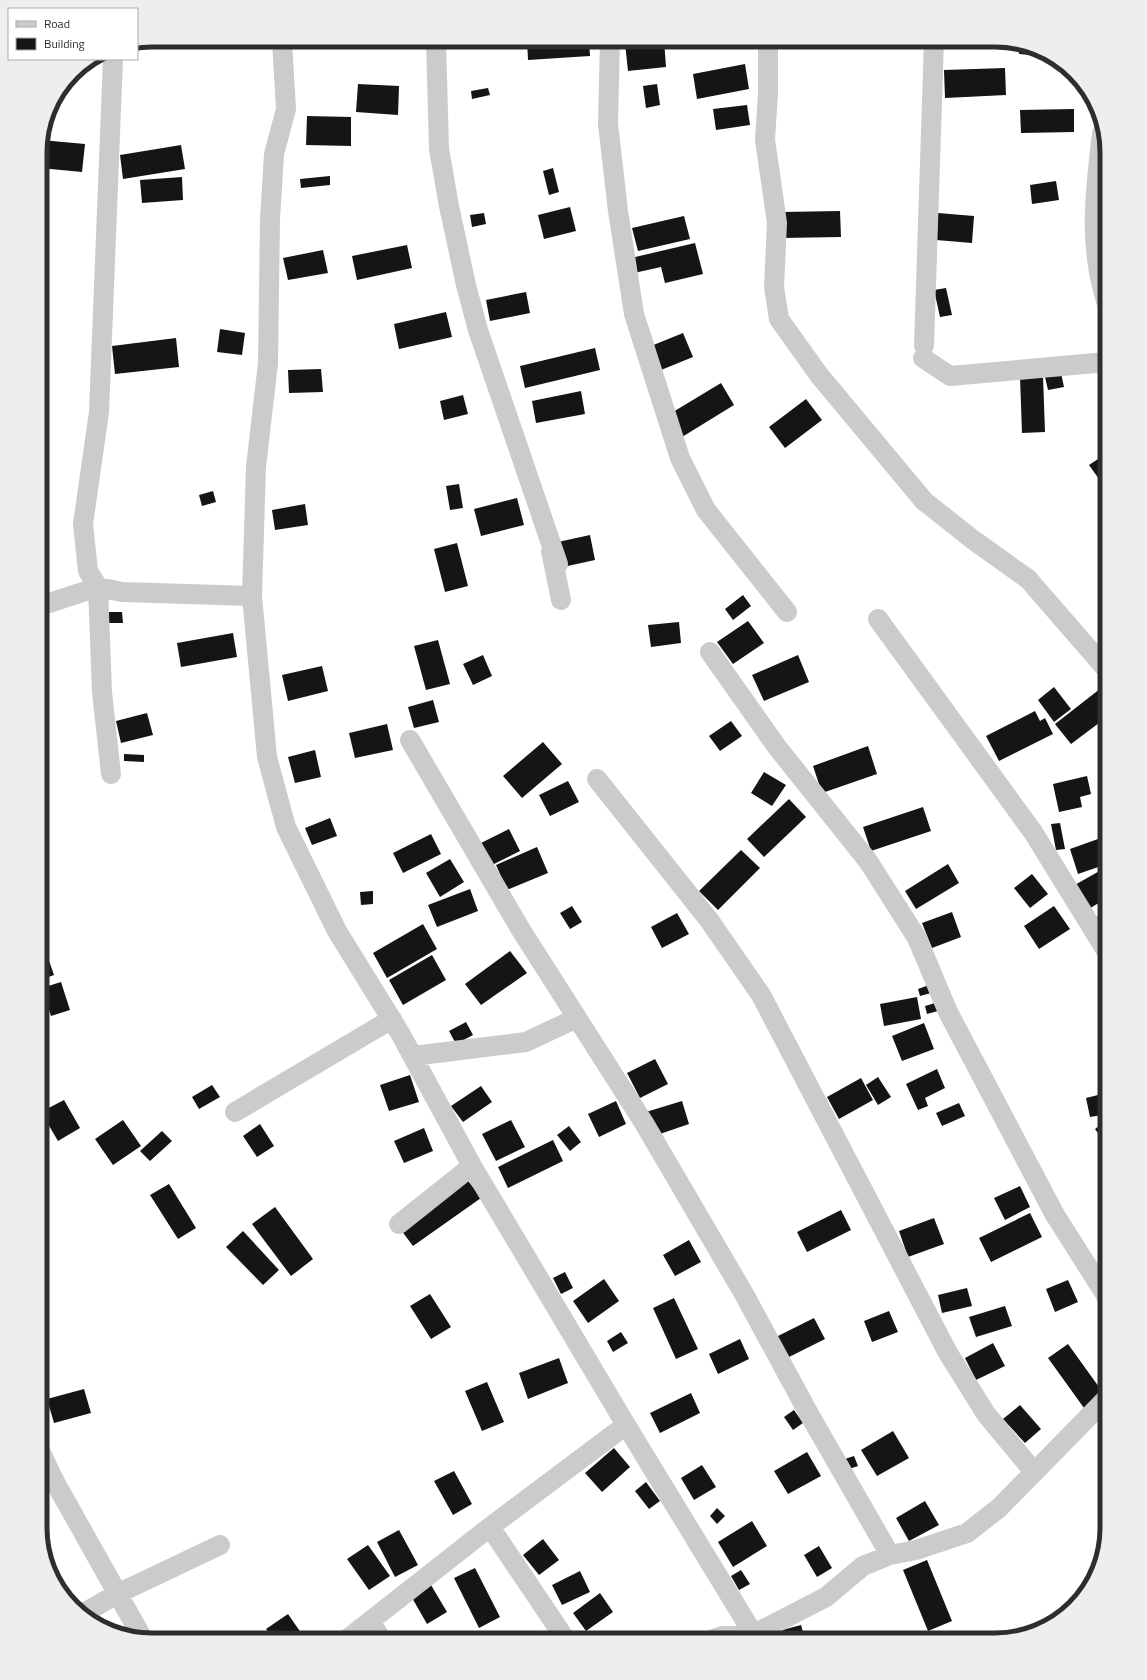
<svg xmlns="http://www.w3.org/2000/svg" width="1147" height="1680" viewBox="0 0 1147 1680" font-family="'Titillium Web',sans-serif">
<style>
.building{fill:#151515}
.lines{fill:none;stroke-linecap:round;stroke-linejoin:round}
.minor{stroke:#cbcbcb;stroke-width:20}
.rim{fill:none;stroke:#2e2e2e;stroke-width:5}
</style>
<rect width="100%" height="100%" fill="#fff"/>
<path class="building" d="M527 40H589L590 56 528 60Z
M653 40H664L666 67 628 71 625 43Z
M1020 46 1051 55 1053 57 1019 54Z
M745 64 749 89 697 99 693 74Z
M1005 68 1006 95 945 98 944 70Z
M358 84 399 86 398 115 356 112Z
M657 84 660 105 646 108 643 86Z
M488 88 490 95 472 99 471 91Z
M747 105 750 125 716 130 713 109Z
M1074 109V132L1021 133 1020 110Z
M307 116 351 117V146L306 145Z
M41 140 85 144 82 172 40 168Z
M181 145 185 169 123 179 120 155Z
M553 168 559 192 549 195 543 171Z
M330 176V185L301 188 300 179Z
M182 177 183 200 142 203 140 180Z
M1056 181 1059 200 1032 204 1030 185Z
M570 207 576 231 544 239 538 215Z
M840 211 841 237 782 238V212Z
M484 213 486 224 472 227 470 215Z
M938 213 974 216 972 243 936 240Z
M1105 214H1107V241H1103Z
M684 216 690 239 638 251 632 228Z
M695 243 703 274 665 283 661 267 634 273 631 258Z
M407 245 412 268 357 280 352 256Z
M323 250 328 273 288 280 283 258Z
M946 288 952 315 940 317 934 290Z
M526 292 530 313 490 321 486 300Z
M446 312 452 337 399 349 394 324Z
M220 329 245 333 242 355 217 352Z
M683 333 693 357 661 370 651 346Z
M176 338 179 367 115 374 112 346Z
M595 348 600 370 525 388 520 366Z
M321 369 323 392 289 393 288 370Z
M1061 373 1064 387 1048 390 1045 377Z
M1043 376 1045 432 1022 433 1020 377Z
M721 383 734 405 682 437 668 415Z
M581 391 585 414 536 423 532 401Z
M463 395 468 414 444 420 440 401Z
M806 399 822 420 785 448 769 427Z
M1107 453V484L1104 486 1089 465Z
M40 475 48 477 44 503H40Z
M459 484 463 508 450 510 446 486Z
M213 491 216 502 202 506 199 495Z
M517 498 524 525 481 536 474 509Z
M305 504 308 525 275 530 272 510Z
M590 535 595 560 563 567 558 542Z
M457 543 468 586 445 592 434 549Z
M743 595 751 606 733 620 725 609Z
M106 612H122L123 623H106Z
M748 621 764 643 733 664 717 642Z
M679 622 681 643 651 647 648 625Z
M233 633 237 657 181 667 177 643Z
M438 640 450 684 426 690 414 646Z
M483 655 492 676 473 685 463 664Z
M798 655 809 682 764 701 752 675Z
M322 666 328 691 288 701 282 675Z
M1105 685 1107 688V717L1071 744 1055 724Z
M1054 687 1071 709 1054 722 1038 700Z
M433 700 439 722 414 728 408 707Z
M1035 711 1040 721 1045 718 1053 734 999 761 986 736Z
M147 713 153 735 121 743 116 721Z
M731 721 742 736 720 751 709 736Z
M387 724 393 750 355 758 349 733Z
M543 742 562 764 522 798 503 776Z
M868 746 877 774 822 793 813 766Z
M315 750 321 777 295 783 288 757Z
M124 754 144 755V762L124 761Z
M764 772 786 785 772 806 751 793Z
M1087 776 1091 794 1080 797 1082 807 1059 812 1053 784Z
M568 781 579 802 550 816 539 795Z
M789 799 806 817 764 857 747 839Z
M923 807 931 831 871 851 863 827Z
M330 818 337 836 312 845 305 828Z
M1060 823 1065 849 1056 850 1051 824Z
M509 829 520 851 490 866 479 844Z
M431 834 441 854 403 873 393 853Z
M1098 839 1107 864 1078 874 1070 849Z
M537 847 548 873 507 890 496 865Z
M741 850 760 868 718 910 699 891Z
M450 859 464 882 440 897 426 873Z
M948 864 959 883 916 909 905 891Z
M1103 869 1107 875V898L1087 910 1073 886Z
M1032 874 1048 894 1030 908 1014 888Z
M470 889 478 911 437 927 428 905Z
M373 891V904L361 905 360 892Z
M572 906 582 922 570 929 560 913Z
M1054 906 1070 929 1039 949 1024 926Z
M952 912 961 937 932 948 922 923Z
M677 913 689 934 662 948 651 927Z
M1107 913V938L1095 918Z
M423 924 437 949 387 978 373 953Z
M510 951 527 973 481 1005 465 984Z
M46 952 54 975 40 980V954Z
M432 955 446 980 403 1005 389 980Z
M61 982 70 1010 51 1016 42 988Z
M929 985 931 993 920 996 918 989Z
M917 997 921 1019 884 1026 880 1004Z
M935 1003 938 1011 927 1014 925 1006Z
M466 1022 473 1035 456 1044 449 1031Z
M924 1023 934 1049 902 1061 892 1036Z
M655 1059 668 1084 640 1098 627 1073Z
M937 1069 945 1088 925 1098 928 1106 918 1110 906 1084Z
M410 1075 419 1102 389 1111 380 1085Z
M878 1077 891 1097 878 1105 866 1085Z
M861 1078 873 1100 839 1119 827 1097Z
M212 1085 220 1097 199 1109 192 1097Z
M481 1086 492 1102 463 1122 451 1106Z
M1098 1095 1102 1115 1090 1117 1086 1098Z
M64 1100 80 1128 58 1141 41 1112Z
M616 1101 626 1124 599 1137 588 1114Z
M682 1101 689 1124 654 1136 646 1112Z
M959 1103 965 1116 942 1126 936 1113Z
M123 1120 141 1146 113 1165 95 1139Z
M511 1120 525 1147 496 1161 482 1134Z
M1107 1120V1146L1095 1129Z
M260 1124 274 1146 257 1157 243 1136Z
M569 1126 581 1142 570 1151 557 1135Z
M424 1128 433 1151 404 1163 394 1141Z
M162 1131 172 1141 150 1161 140 1151Z
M553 1140 563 1161 508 1188 498 1167Z
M466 1178 481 1198 413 1246 398 1226Z
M169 1184 196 1228 178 1239 150 1195Z
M1020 1186 1030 1207 1005 1220 994 1198Z
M275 1207 313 1259 291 1276 252 1224Z
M841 1210 851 1230 807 1252 797 1232Z
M1030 1213 1042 1237 991 1262 979 1238Z
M934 1218 944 1244 908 1257 899 1231Z
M243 1231 279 1270 263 1285 226 1247Z
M689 1240 701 1262 675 1276 663 1255Z
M565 1272 573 1288 561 1294 553 1278Z
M604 1279 619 1301 588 1323 573 1301Z
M1068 1280 1078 1302 1055 1312 1046 1289Z
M967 1288 972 1306 942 1313 938 1295Z
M430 1294 451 1327 431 1339 410 1306Z
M674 1298 698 1349 676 1359 653 1308Z
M1005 1306 1012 1326 976 1337 969 1317Z
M889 1311 898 1332 872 1342 864 1321Z
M814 1318 825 1339 787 1358 776 1337Z
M621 1332 628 1343 613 1352 607 1341Z
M740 1339 749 1359 718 1374 709 1354Z
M993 1343 1005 1366 976 1380 965 1358Z
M1068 1344 1104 1394 1084 1408 1048 1358Z
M559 1358 568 1383 528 1399 519 1373Z
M487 1382 504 1422 482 1431 465 1391Z
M84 1389 91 1413 54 1423 47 1399Z
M691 1393 700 1413 660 1433 650 1413Z
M1020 1405 1041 1429 1025 1443 1003 1419Z
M794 1410 803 1423 793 1430 784 1417Z
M893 1431 909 1458 877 1476 861 1450Z
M614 1448 630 1467 602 1492 585 1473Z
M807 1452 821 1476 788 1494 774 1471Z
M854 1456 858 1466 849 1469 845 1459Z
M702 1465 716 1487 694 1500 681 1478Z
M454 1471 472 1504 453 1515 434 1481Z
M646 1482 660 1501 649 1509 635 1491Z
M925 1501 939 1525 909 1541 896 1518Z
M717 1508 725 1516 717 1524 710 1516Z
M752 1521 767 1546 733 1567 718 1542Z
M399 1530 418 1565 395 1577 377 1542Z
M543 1539 559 1560 539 1575 523 1555Z
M368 1545 390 1576 369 1590 347 1559Z
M819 1546 832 1568 817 1577 804 1555Z
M927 1560 952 1621 928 1631 903 1570Z
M475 1568 500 1617 479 1628 454 1578Z
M741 1570 750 1584 739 1590 731 1576Z
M580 1571 590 1592 562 1605 552 1585Z
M431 1585 447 1612 427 1624 411 1596Z
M600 1593 613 1612 586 1631 573 1613Z
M288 1614 306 1640H274L266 1629Z
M801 1625 805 1640H777L775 1632Z
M543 1634 546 1640H533Z"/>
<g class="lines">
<path class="minor" d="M282 40 286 109 274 154 270 219 268 363 256 467 252 596 267 757 286 827 337 931 400 1033 472 1166 626 1425 757 1640
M436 40 439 149 449 206 466 285 478 330 558 564
M610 40 608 124 618 211 634 314 680 458 706 510 787 612
M768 40V93L765 140 777 223 774 287 779 319 819 375 924 501 972 539 1028 579 1107 670
M113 59 99 412 83 524 88 571 98 587 122 592 252 596
M1102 133C1095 192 1088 246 1107 304
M924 346 934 40
M923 358 950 376 1107 362
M551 551 561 600
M40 606 98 587 102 692 111 774
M878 619 1033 832 1107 952
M710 652 777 747 868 861 917 938 948 1012 1055 1215 1107 1297
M410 740 521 930 644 1123 744 1294 809 1414 890 1555
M597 779 709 920 761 995 948 1353 986 1414 1034 1472
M413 1056 526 1042 577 1018
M235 1112 392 1019
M399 1224 472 1166
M40 1451 56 1484 143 1639
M490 1527 566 1640
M84 1613 117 1594 220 1545
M370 1621 382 1640
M346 1640 490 1527 626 1425
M711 1640 722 1636 754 1634 826 1597 863 1566 890 1555 916 1550 967 1533 999 1508 1107 1398"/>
</g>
<path d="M0 0H1147V1680H0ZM152 47H995A105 105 0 0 1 1100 152V1528A105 105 0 0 1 995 1633H152A105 105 0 0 1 47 1528V152A105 105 0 0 1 152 47Z" fill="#eee" fill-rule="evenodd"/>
<path class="rim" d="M152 47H995A105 105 0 0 1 1100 152V1528A105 105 0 0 1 995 1633H152A105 105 0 0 1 47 1528V152A105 105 0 0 1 152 47Z"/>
<rect x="8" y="8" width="130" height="52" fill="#ffffff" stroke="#ababab"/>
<rect x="16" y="21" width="20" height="6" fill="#cbcbcb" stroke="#ababab"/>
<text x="44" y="28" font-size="12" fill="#2e2e2e">Road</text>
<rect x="16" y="38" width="20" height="12" fill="#151515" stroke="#ababab"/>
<text x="44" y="48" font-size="12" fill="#2e2e2e">Building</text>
</svg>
